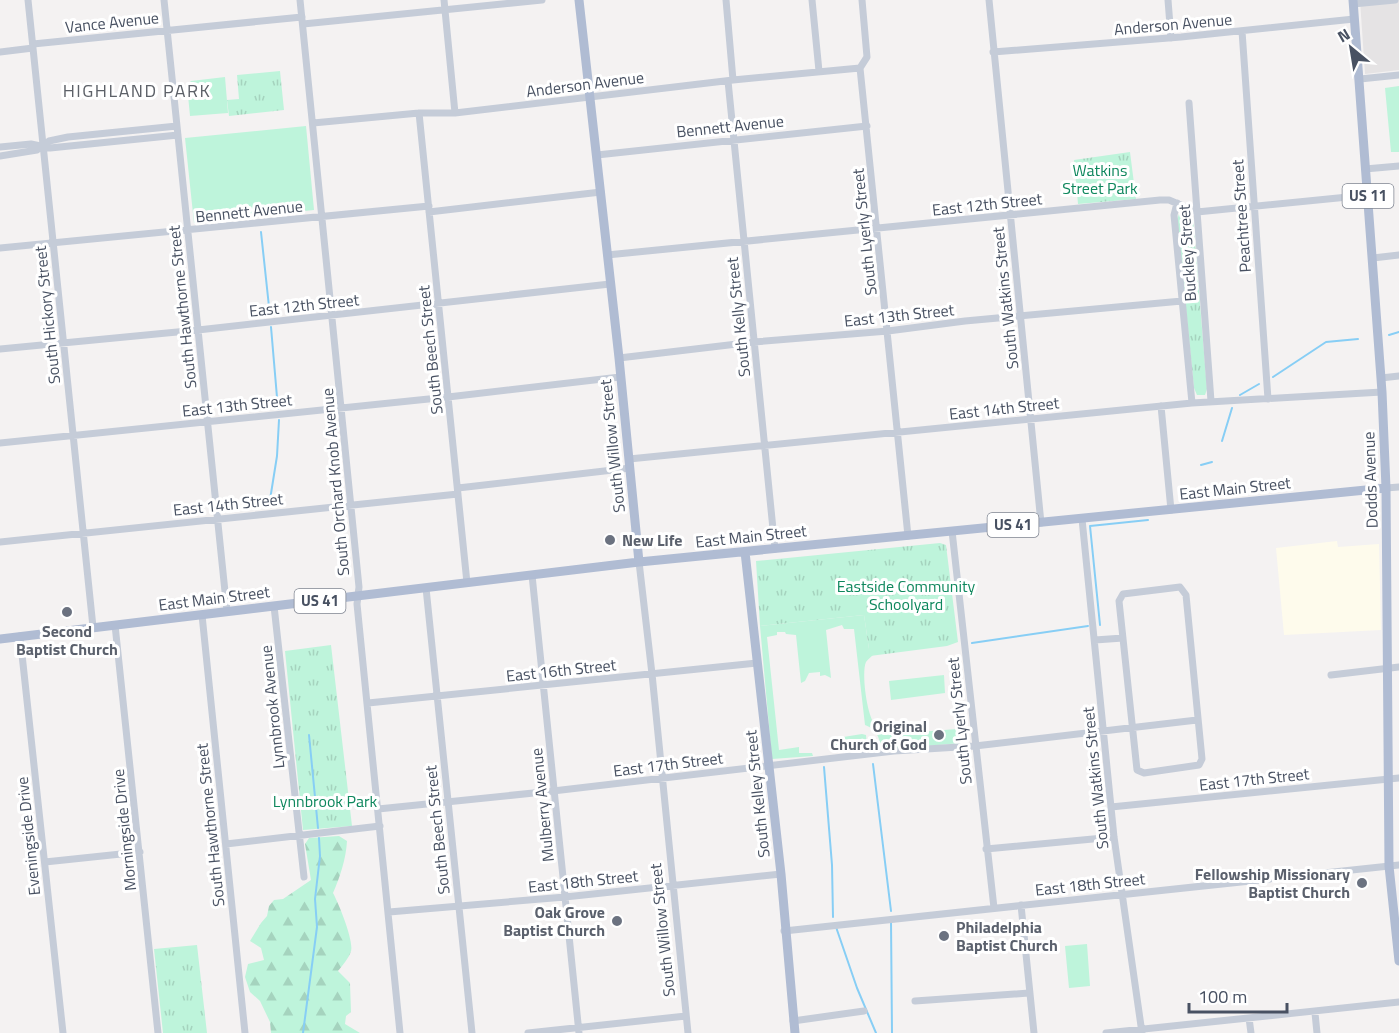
<svg xmlns="http://www.w3.org/2000/svg" width="1399" height="1033" viewBox="0 0 1399 1033" font-family="'Titillium Web',sans-serif">
<style>
.commercial{fill:#fefbec}
.education{fill:#e5e3e4}
.grass{fill:#bef4db}
.forest{fill:url(#forest-firs)}
.park{fill:url(#park-tufts)}
.lines{fill:none;stroke-linecap:round;stroke-linejoin:round}
.stream{stroke:#87cef5;stroke-width:2}
.minor{stroke:#c5ccd8;stroke-width:7}
.major{stroke:#b0bcd3;stroke-width:9}
.worship-dot{fill:#6b7280;stroke:#fff;stroke-width:2}
.labels{text-anchor:middle;stroke-width:6;stroke-linejoin:round;paint-order:stroke}
.shield{fill:#fff;stroke:#7f8591;stroke-width:1.5}
.shield-label{font-size:15px;font-weight:bold;fill:#485162}
.street-label{font-size:16px;fill:#485162;stroke:#fff}
.park-label{font-size:16px;fill:#0e875d;stroke:#fff}
.worship-label{font-size:16px;font-weight:bold;fill:#5b616d;stroke:#fff;text-anchor:end}
.neighbourhood-label{font-size:18px;letter-spacing:1.5px;fill:#5d6168;stroke:#fff}
</style>
<defs>
<pattern id="forest-firs" width="22" height="20" patternUnits="userSpaceOnUse" patternTransform="scale(1.5)"><rect width="22" height="20" fill="#bef4db"/><path d="M5 1l3.5 6h-7zM16 11l3.5 6h-7z" fill="#a5d3be"/></pattern>
<pattern id="park-tufts" width="24" height="20" patternUnits="userSpaceOnUse" patternTransform="scale(1.5)"><rect width="24" height="20" fill="#bef4db"/><path d="M3 7l-1-3M5 7V3M7 7l1-3M15 17l-1-3M17 17v-4M19 17l1-3" fill="none" stroke="#a5d3be"/></pattern>
</defs>
<rect width="100%" height="100%" fill="#f4f2f2"/>
<path class="commercial" d="M1337 541 1338 547 1379 544 1381 630 1284 635 1276 548Z"/>
<path class="education" d="M1360 0H1399V70L1365 74Z"/>
<path class="grass" d="M225 77 228 113 190 116 187 85 191 81Z
M1399 86V152H1391L1385 88Z
M306 126 314 210 194 223 185 138Z
M864 615 869 649 873 655C871 657 868 659 866 662 861 672 867 722 878 728 881 730 888 730 892 731L893 734 957 729V724L967 722V738L961 743 882 750C879 738 878 730 865 725L854 629H844L842 625 826 630 831 678 825 675 820 676V672L809 673 805 681 801 683 796 635 786 634 785 632H777V635L767 637 779 750 799 747V753H812L813 756 772 759 760 626Z
M944 675 945 693 891 700 889 681Z
M862 734 866 735 867 747 856 752H838L834 742 837 738Z
M1087 944 1090 986 1069 988 1065 946Z"/>
<path class="forest" d="M339 836 347 841C346 859 340 877 333 893 339 904 354 941 351 951 349 958 342 966 338 971L350 983 351 1012 346 1016 345 1024 360 1033H271L270 1022 260 1001 250 992 245 977 248 964 264 960 261 948 250 941 261 923 267 916 269 906 274 900 283 899 311 880 305 844 309 838Z"/>
<path class="park" d="M280 71 284 110 229 116 227 100 239 99 237 75Z
M1130 152 1136 199 1078 204 1074 160Z
M1184 212 1192 215 1193 218 1207 389 1205 395H1197L1194 388 1177 220 1179 214Z
M940 543 946 545 958 642 947 646 870 656 864 615 760 626 756 561Z
M331 645 352 826 303 830 285 651Z
M197 945 207 1033H163L154 949Z"/>
<g class="lines">
<path class="stream" d="M261 232 270 316
M271 327 278 409
M1389 335 1399 332
M1273 377 1326 342 1358 339
M1240 395 1259 384
M1222 441 1232 408
M1201 465 1212 462
M269 506 277 456 279 420
M1100 625 1090 526 1148 520
M972 643 1088 626
M309 735 318 828
M873 764 891 911
M824 767 832 865 833 917
M891 921 892 1033
M836 927 857 988 876 1033
M303 1033 317 927 315 899 320 856 319 838"/>
<path class="minor" d="M28 0 93 627
M164 0 227 611
M300 0 359 587 357 604 400 1033
M444 0 455 113
M726 0 733 80
M812 0 819 71
M862 0 867 57 860 68 908 536
M989 0 1041 523
M1168 0 1171 38
M1353 4 1395 0
M303 24 542 0
M1242 31 1268 399
M33 44 302 17
M0 52 33 48
M993 52 1181 37 1354 19
M1360 79 1399 75
M728 81 775 549
M1189 103 1211 401
M419 113 467 583
M313 123 419 113H455L733 80 860 68
M0 147 31 144 50 148 178 135
M597 155 867 126
M0 156 37 150 49 141 68 137 177 126
M1365 169 1399 166
M1177 203 1174 215 1192 403
M429 212 601 192
M0 248 429 206
M607 255 1160 200H1169L1197 212 1368 195
M1373 258 1399 255
M0 349 198 330 610 284
M619 358 754 342 888 331 965 321 1182 301
M1381 378 1399 376
M1161 406 1171 510
M0 443 448 397 620 377
M629 459 1192 403 1382 392
M458 488 630 468
M1386 488 1399 487
M1082 519 1114 837 1142 1033
M952 531 994 908
M0 542 458 494
M639 562 652 674 688 1033
M532 575 579 1033
M1180 587 1186 595 1202 759 1199 765 1144 773 1137 770 1119 601 1123 594Z
M426 588 472 1033
M274 606 304 877
M202 615 245 1033
M115 625 158 1033
M20 636 63 1033
M1095 640 1123 638
M1331 675 1399 667
M368 703 757 663
M1111 807 1399 778
M378 809 553 791 894 751 975 746 1197 720
M226 844 380 826
M986 849 1114 837
M45 862 140 852
M1021 905 1034 1033
M389 912 565 897 781 874
M784 931 1399 865
M915 1001 1029 993
M1315 1013 1317 1033
M1249 1018 1251 1033
M793 1021 864 1011
M528 1033 686 1016
M1106 1033 1399 1002"/>
<path class="major" d="M579 0 619 358 639 562
M1353 0 1382 392 1386 488 1389 866 1399 961
M745 552 781 874 795 1033
M0 639 639 562 1386 488"/>
</g>
<g class="worship-dot">
<circle cx="610" cy="540" r="6"/>
<circle cx="67" cy="612" r="6"/>
<circle cx="939" cy="735" r="6"/>
<circle cx="1362" cy="883" r="6"/>
<circle cx="617" cy="921" r="6"/>
<circle cx="944" cy="936" r="6"/>
</g>
<g class="labels">
<g class="shield">
<rect x="1342.5" y="184" width="51" height="24" rx="4.5"/>
<rect x="987.5" y="513" width="51" height="24" rx="4.5"/>
<rect x="294.5" y="589" width="51" height="24" rx="4.5"/>
</g>
<g class="shield-label">
<text x="1368" y="201">US 11</text>
<text x="1013" y="530">US 41</text>
<text x="320" y="606">US 41</text>
</g>
<g class="street-label">
<text transform="translate(112 22) rotate(-6)" y="6">Vance Avenue</text>
<text transform="translate(1173 24) rotate(-5)" y="6">Anderson Avenue</text>
<text transform="translate(585 84) rotate(-7)" y="6">Anderson Avenue</text>
<text transform="translate(730 126) rotate(-6)" y="6">Bennett Avenue</text>
<text transform="translate(987 204) rotate(-6)" y="6">East 12th Street</text>
<text transform="translate(249 211) rotate(-6)" y="6">Bennett Avenue</text>
<text transform="translate(1241 216) rotate(-94)" y="6">Peachtree Street</text>
<text transform="translate(864 232) rotate(-96)" y="6">South Lyerly Street</text>
<text transform="translate(1187 253) rotate(-94)" y="6">Buckley Street</text>
<text transform="translate(1005 298) rotate(-96)" y="6">South Watkins Street</text>
<text transform="translate(304 305) rotate(-6)" y="6">East 12th Street</text>
<text transform="translate(182 307) rotate(-96)" y="6">South Hawthorne Street</text>
<text transform="translate(47 315) rotate(-96)" y="6">South Hickory Street</text>
<text transform="translate(899 315) rotate(-6)" y="6">East 13th Street</text>
<text transform="translate(738 317) rotate(-96)" y="6">South Kelly Street</text>
<text transform="translate(430 350) rotate(-96)" y="6">South Beech Street</text>
<text transform="translate(237 405) rotate(-6)" y="6">East 13th Street</text>
<text transform="translate(1004 408) rotate(-6)" y="6">East 14th Street</text>
<text transform="translate(612 446) rotate(-96)" y="6">South Willow Street</text>
<text transform="translate(1370 480) rotate(-92)" y="6">Dodds Avenue</text>
<text transform="translate(335 482) rotate(-95)" y="6">South Orchard Knob Avenue</text>
<text transform="translate(1235 488) rotate(-6)" y="6">East Main Street</text>
<text transform="translate(228 504) rotate(-6)" y="6">East 14th Street</text>
<text transform="translate(751 536) rotate(-6)" y="6">East Main Street</text>
<text transform="translate(214 598) rotate(-7)" y="6">East Main Street</text>
<text transform="translate(561 670) rotate(-6)" y="6">East 16th Street</text>
<text transform="translate(272 707) rotate(-96)" y="6">Lynnbrook Avenue</text>
<text transform="translate(959 721) rotate(-96)" y="6">South Lyerly Street</text>
<text transform="translate(668 764) rotate(-7)" y="6">East 17th Street</text>
<text transform="translate(1095 778) rotate(-96)" y="6">South Watkins Street</text>
<text transform="translate(1254 779) rotate(-6)" y="6">East 17th Street</text>
<text transform="translate(757 794) rotate(-96)" y="6">South Kelley Street</text>
<text transform="translate(542 805) rotate(-96)" y="6">Mulberry Avenue</text>
<text transform="translate(210 825) rotate(-96)" y="6">South Hawthorne Street</text>
<text transform="translate(124 830) rotate(-96)" y="6">Morningside Drive</text>
<text transform="translate(437 830) rotate(-96)" y="6">South Beech Street</text>
<text transform="translate(28 836) rotate(-96)" y="6">Eveningside Drive</text>
<text transform="translate(583 881) rotate(-6)" y="6">East 18th Street</text>
<text transform="translate(1090 884) rotate(-6)" y="6">East 18th Street</text>
<text transform="translate(662 930) rotate(-96)" y="6">South Willow Street</text>
</g>
<g class="park-label">
<text x="1100" y="176">Watkins<tspan x="1100" dy="18">Street Park</tspan></text>
<text x="906" y="592">Eastside Community<tspan x="906" dy="18">Schoolyard</tspan></text>
<text x="325" y="807">Lynnbrook Park</text>
</g>
<g class="worship-label">
<text x="622" y="546" text-anchor="start">New Life</text>
<text x="67" y="637" text-anchor="middle">Second<tspan x="67" dy="18">Baptist Church</tspan></text>
<text x="927" y="732">Original<tspan x="927" dy="18">Church of God</tspan></text>
<text x="1350" y="880">Fellowship Missionary<tspan x="1350" dy="18">Baptist Church</tspan></text>
<text x="605" y="918">Oak Grove<tspan x="605" dy="18">Baptist Church</tspan></text>
<text x="956" y="933" text-anchor="start">Philadelphia<tspan x="956" dy="18">Baptist Church</tspan></text>
</g>
<g class="neighbourhood-label">
<text x="137" y="97">HIGHLAND PARK</text>
</g>
</g>
<g transform="translate(1351 48) rotate(330)" stroke="#ffffff" stroke-width="4.5" paint-order="stroke">
<path d="M0-4.5L10 22L0 15L-10 22Z" fill="#485162"/>
<text y="-9" font-size="16" font-weight="bold" text-anchor="middle" fill="#485162">N</text>
</g>
<path d="M1189 1003v9h98v-9" fill="none" stroke="#485162" stroke-width="3"/>
<text x="1198" y="1003" font-size="18" fill="#485162" stroke="#ffffff" stroke-width="4.5" paint-order="stroke">100 m</text>
</svg>
